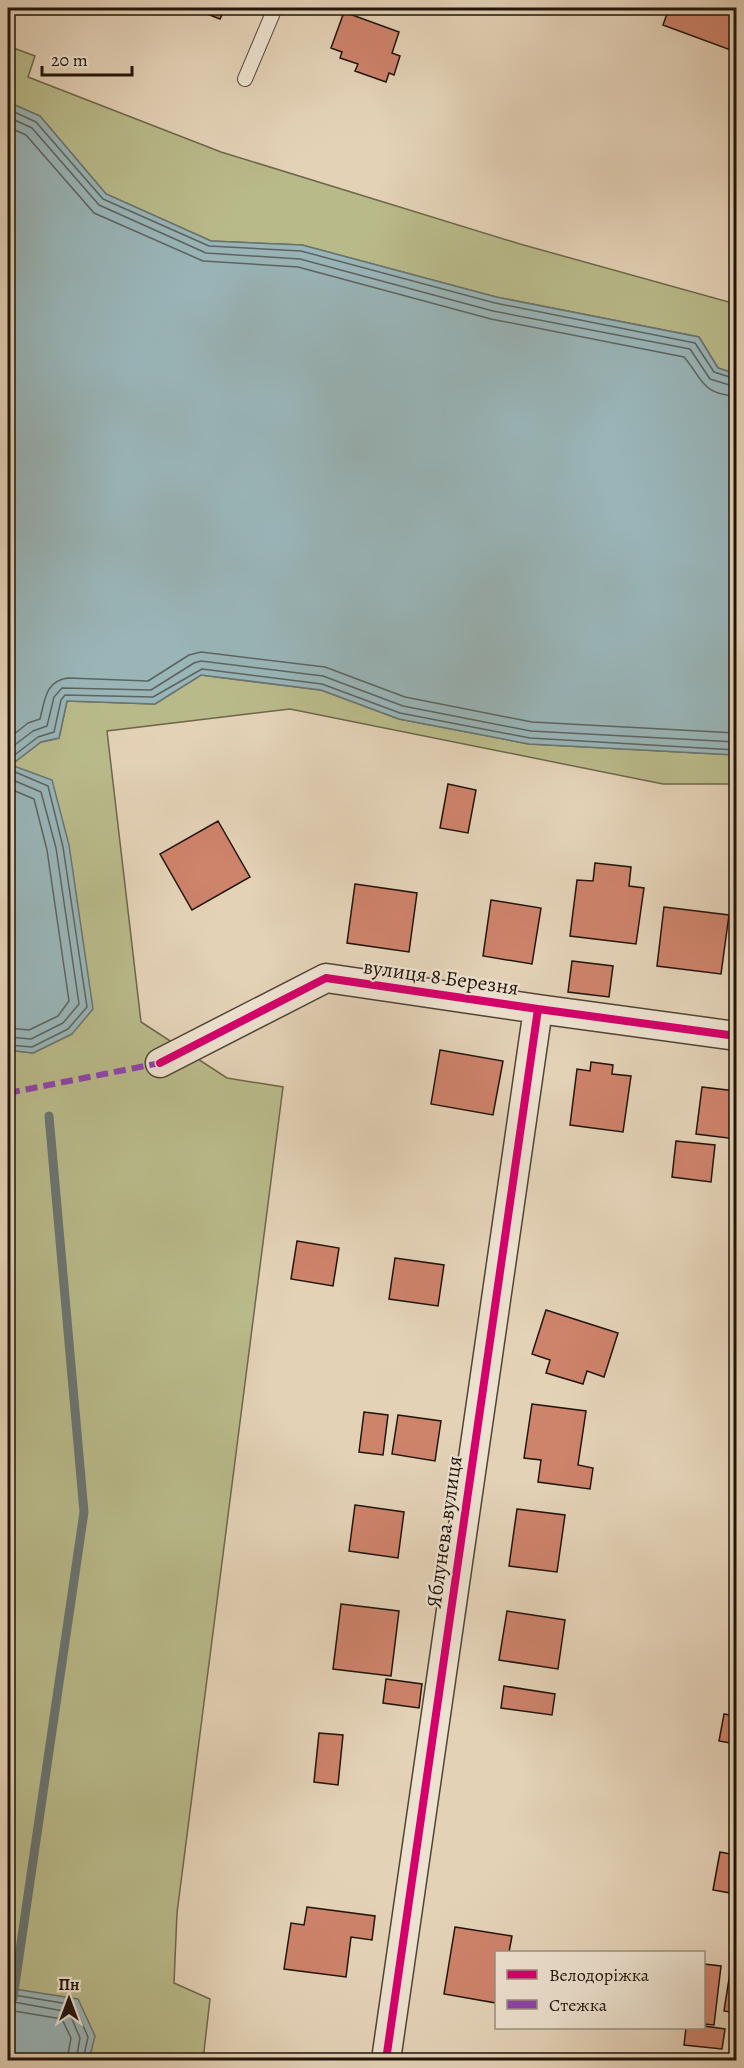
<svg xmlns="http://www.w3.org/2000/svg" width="744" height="2068" viewBox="0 0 744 2068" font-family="Alegreya,serif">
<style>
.green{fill:#b9ba8a;stroke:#6d674a;stroke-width:1.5}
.water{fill:#99b5b8;stroke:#697572;stroke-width:1.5}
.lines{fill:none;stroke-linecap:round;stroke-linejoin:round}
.shore{stroke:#5d6460;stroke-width:1.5}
.stream{stroke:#697572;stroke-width:9}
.building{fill:#ce836b;stroke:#211409;stroke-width:1.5}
.service-casing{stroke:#524434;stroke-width:16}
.minor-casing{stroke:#524434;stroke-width:31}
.service{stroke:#ede2d0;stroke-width:14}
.minor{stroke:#ede2d0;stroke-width:28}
.quiet{stroke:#8e44ad;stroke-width:6;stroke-dasharray:12 6;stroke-linecap:butt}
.cycleway-casing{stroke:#ede2d0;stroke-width:11}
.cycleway{stroke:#d6006c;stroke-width:8}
.labels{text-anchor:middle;stroke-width:4.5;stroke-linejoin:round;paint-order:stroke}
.street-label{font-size:21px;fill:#211409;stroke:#ede2d0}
</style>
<rect width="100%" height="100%" fill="#e4d2b7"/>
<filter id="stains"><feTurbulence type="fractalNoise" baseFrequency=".00333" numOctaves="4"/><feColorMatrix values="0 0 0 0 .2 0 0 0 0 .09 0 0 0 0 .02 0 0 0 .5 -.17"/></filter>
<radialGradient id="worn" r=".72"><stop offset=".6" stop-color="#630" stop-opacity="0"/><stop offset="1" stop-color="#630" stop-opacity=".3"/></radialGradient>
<path class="green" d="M8 46 35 56 28 77 221 152 520 244 736 304V374L718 368 699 337 496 297 302 245 211 241 106 194 40 116 8 102Z
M201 675 321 690 399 719 529 744 736 755V784H663L290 709 107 731 141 1022 227 1078 283 1087 177 1913 174 1983 210 1999 203 2060H8V1050L33 1053 72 1034 10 765 41 742 59 738 67 701 155 704Z"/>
<path class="water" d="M8 102 40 116 106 194 211 241 302 245 496 297 699 337 718 368 736 374V755L529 744 399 719 321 690 201 675 155 704 67 701 59 738 41 742 11 765 52 780 69 845 93 1009 72 1034 33 1053 8 1050Z
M8 1988 78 1999 95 2036 89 2060H8Z"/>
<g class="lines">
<path class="shore" d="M8 109 36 122 103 199 209 246 301 251 495 303 695 343 714 372 736 379
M8 117 32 128 99 205 206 253 300 259 493 311 690 349 710 379 736 387
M8 127 26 135 94 213 203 261 298 267 491 319 684 357C703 379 701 394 736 396
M8 739 28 723 40 719C45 700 45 681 68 678L148 681 189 655 201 652 325 667 405 697 532 722 736 733
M8 750 33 731 47 726 54 697 62 688 151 690 194 663 201 661 323 676 403 706 531 731 736 742
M8 760 38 737 54 732 61 700 65 695 153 697 202 669 322 684 400 713 530 738 736 750
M8 769 48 786 63 847 87 1007 68 1029 32 1047 8 1045
M8 778 41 792 56 848 79 1004 63 1023 31 1039 8 1037
M8 788 34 799 47 850 69 1001 58 1016 29 1030 8 1028
M8 1994 74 2005 88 2037 83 2060
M8 2001 69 2012 80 2038 76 2060
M8 2010 62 2019 71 2038 67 2060"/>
<path class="stream" d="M13 1998 84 1512 49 1116"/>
</g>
<path class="building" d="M192 8H225L220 19Z
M669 8H736V52L663 25Z
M344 12 399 32 392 53 400 56 394 75 389 73 386 82 355 71 358 64 340 58 342 52 331 48Z
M448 784 476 790 468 833 440 828Z
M218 821 250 877 192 910 160 854Z
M595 863 631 867 629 886 644 888 636 944 570 936 577 880 593 881Z
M355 884 417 893 409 952 347 943Z
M491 900 541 908 532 964 483 956Z
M664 907 729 915 721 974 657 966Z
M572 961 613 966 609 997 568 992Z
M440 1050 503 1061 493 1115 431 1104Z
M591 1062 613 1065 612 1074 631 1076 623 1132 570 1125 577 1069 590 1071Z
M702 1087 736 1091V1139L696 1134Z
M676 1141 715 1145 711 1182 672 1177Z
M297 1241 339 1248 333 1286 291 1279Z
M395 1258 444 1265 438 1306 389 1299Z
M546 1310 618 1333 604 1377 587 1371 583 1384 546 1373 550 1360 532 1354Z
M532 1404 586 1411 578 1465 593 1468 590 1489 538 1482 541 1460 524 1458Z
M364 1412 388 1415 383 1455 359 1452Z
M398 1415 441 1421 435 1461 392 1454Z
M355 1505 404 1512 398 1558 349 1551Z
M517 1509 565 1515 557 1572 509 1566Z
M341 1604 399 1611 391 1676 333 1669Z
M507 1611 565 1620 558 1669 499 1660Z
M386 1679 422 1684 419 1708 383 1703Z
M504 1686 555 1694 552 1715 501 1708Z
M724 1714 736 1716V1744L719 1741Z
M319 1733 343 1735 338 1785 314 1782Z
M720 1852 736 1855V1894L713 1890Z
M307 1907 375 1916 372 1940 351 1937 346 1977 284 1969 291 1923 304 1925Z
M455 1927 512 1936 509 1952H496V2003L444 1994Z
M704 1964 721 1966 714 2025 704 2024Z
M731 1966H736V2013L724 2011Z
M704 2026 725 2029 722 2049 684 2045 686 2028Z"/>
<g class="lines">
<g class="service-casing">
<path id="service" d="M245 79 275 8"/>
</g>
<g class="minor-casing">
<path id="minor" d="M160 1063 326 978 538 1009 736 1036
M386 2060 538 1009"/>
</g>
<use href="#service" class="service"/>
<use href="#minor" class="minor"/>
<path class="quiet" d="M8 1093 160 1063"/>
<g class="cycleway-casing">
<path id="cycleway" d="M160 1063 326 978 538 1009 736 1036
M386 2060 538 1009"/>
</g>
<use href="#cycleway" class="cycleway"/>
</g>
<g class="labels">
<g class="street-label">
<text transform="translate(441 977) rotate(8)" y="7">вулиця 8 Березня</text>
<text transform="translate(444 1532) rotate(-82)" y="7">Яблунева вулиця</text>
</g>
</g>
<rect width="744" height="2068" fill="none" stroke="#e4d2b7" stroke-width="30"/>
<rect x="9" y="9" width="726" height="2050" fill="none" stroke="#211409" stroke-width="3"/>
<rect x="15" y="15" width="714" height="2038" fill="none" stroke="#211409" stroke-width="1.5"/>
<rect x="495" y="1951" width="210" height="78" fill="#ede2d0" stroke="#9b9080" stroke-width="1.5"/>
<rect x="507" y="1970" width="30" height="9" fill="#d6006c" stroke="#9b9080" stroke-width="1.5"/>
<text x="549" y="1981" font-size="18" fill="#211409">Велодоріжка</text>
<rect x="507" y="2000" width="30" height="9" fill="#8e44ad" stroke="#9b9080" stroke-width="1.5"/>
<text x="549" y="2011" font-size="18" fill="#211409">Стежка</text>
<g transform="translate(69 1999)" stroke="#ede2d0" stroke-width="4.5" paint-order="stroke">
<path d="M0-4.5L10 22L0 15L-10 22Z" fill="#211409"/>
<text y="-9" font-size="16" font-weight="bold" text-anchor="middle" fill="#211409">Пн</text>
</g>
<path d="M42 66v9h90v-9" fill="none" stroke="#211409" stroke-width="3"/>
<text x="51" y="66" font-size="18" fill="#211409" stroke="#ede2d0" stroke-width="4.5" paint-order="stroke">20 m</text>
<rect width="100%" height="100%" filter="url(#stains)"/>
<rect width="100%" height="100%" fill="url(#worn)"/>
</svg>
